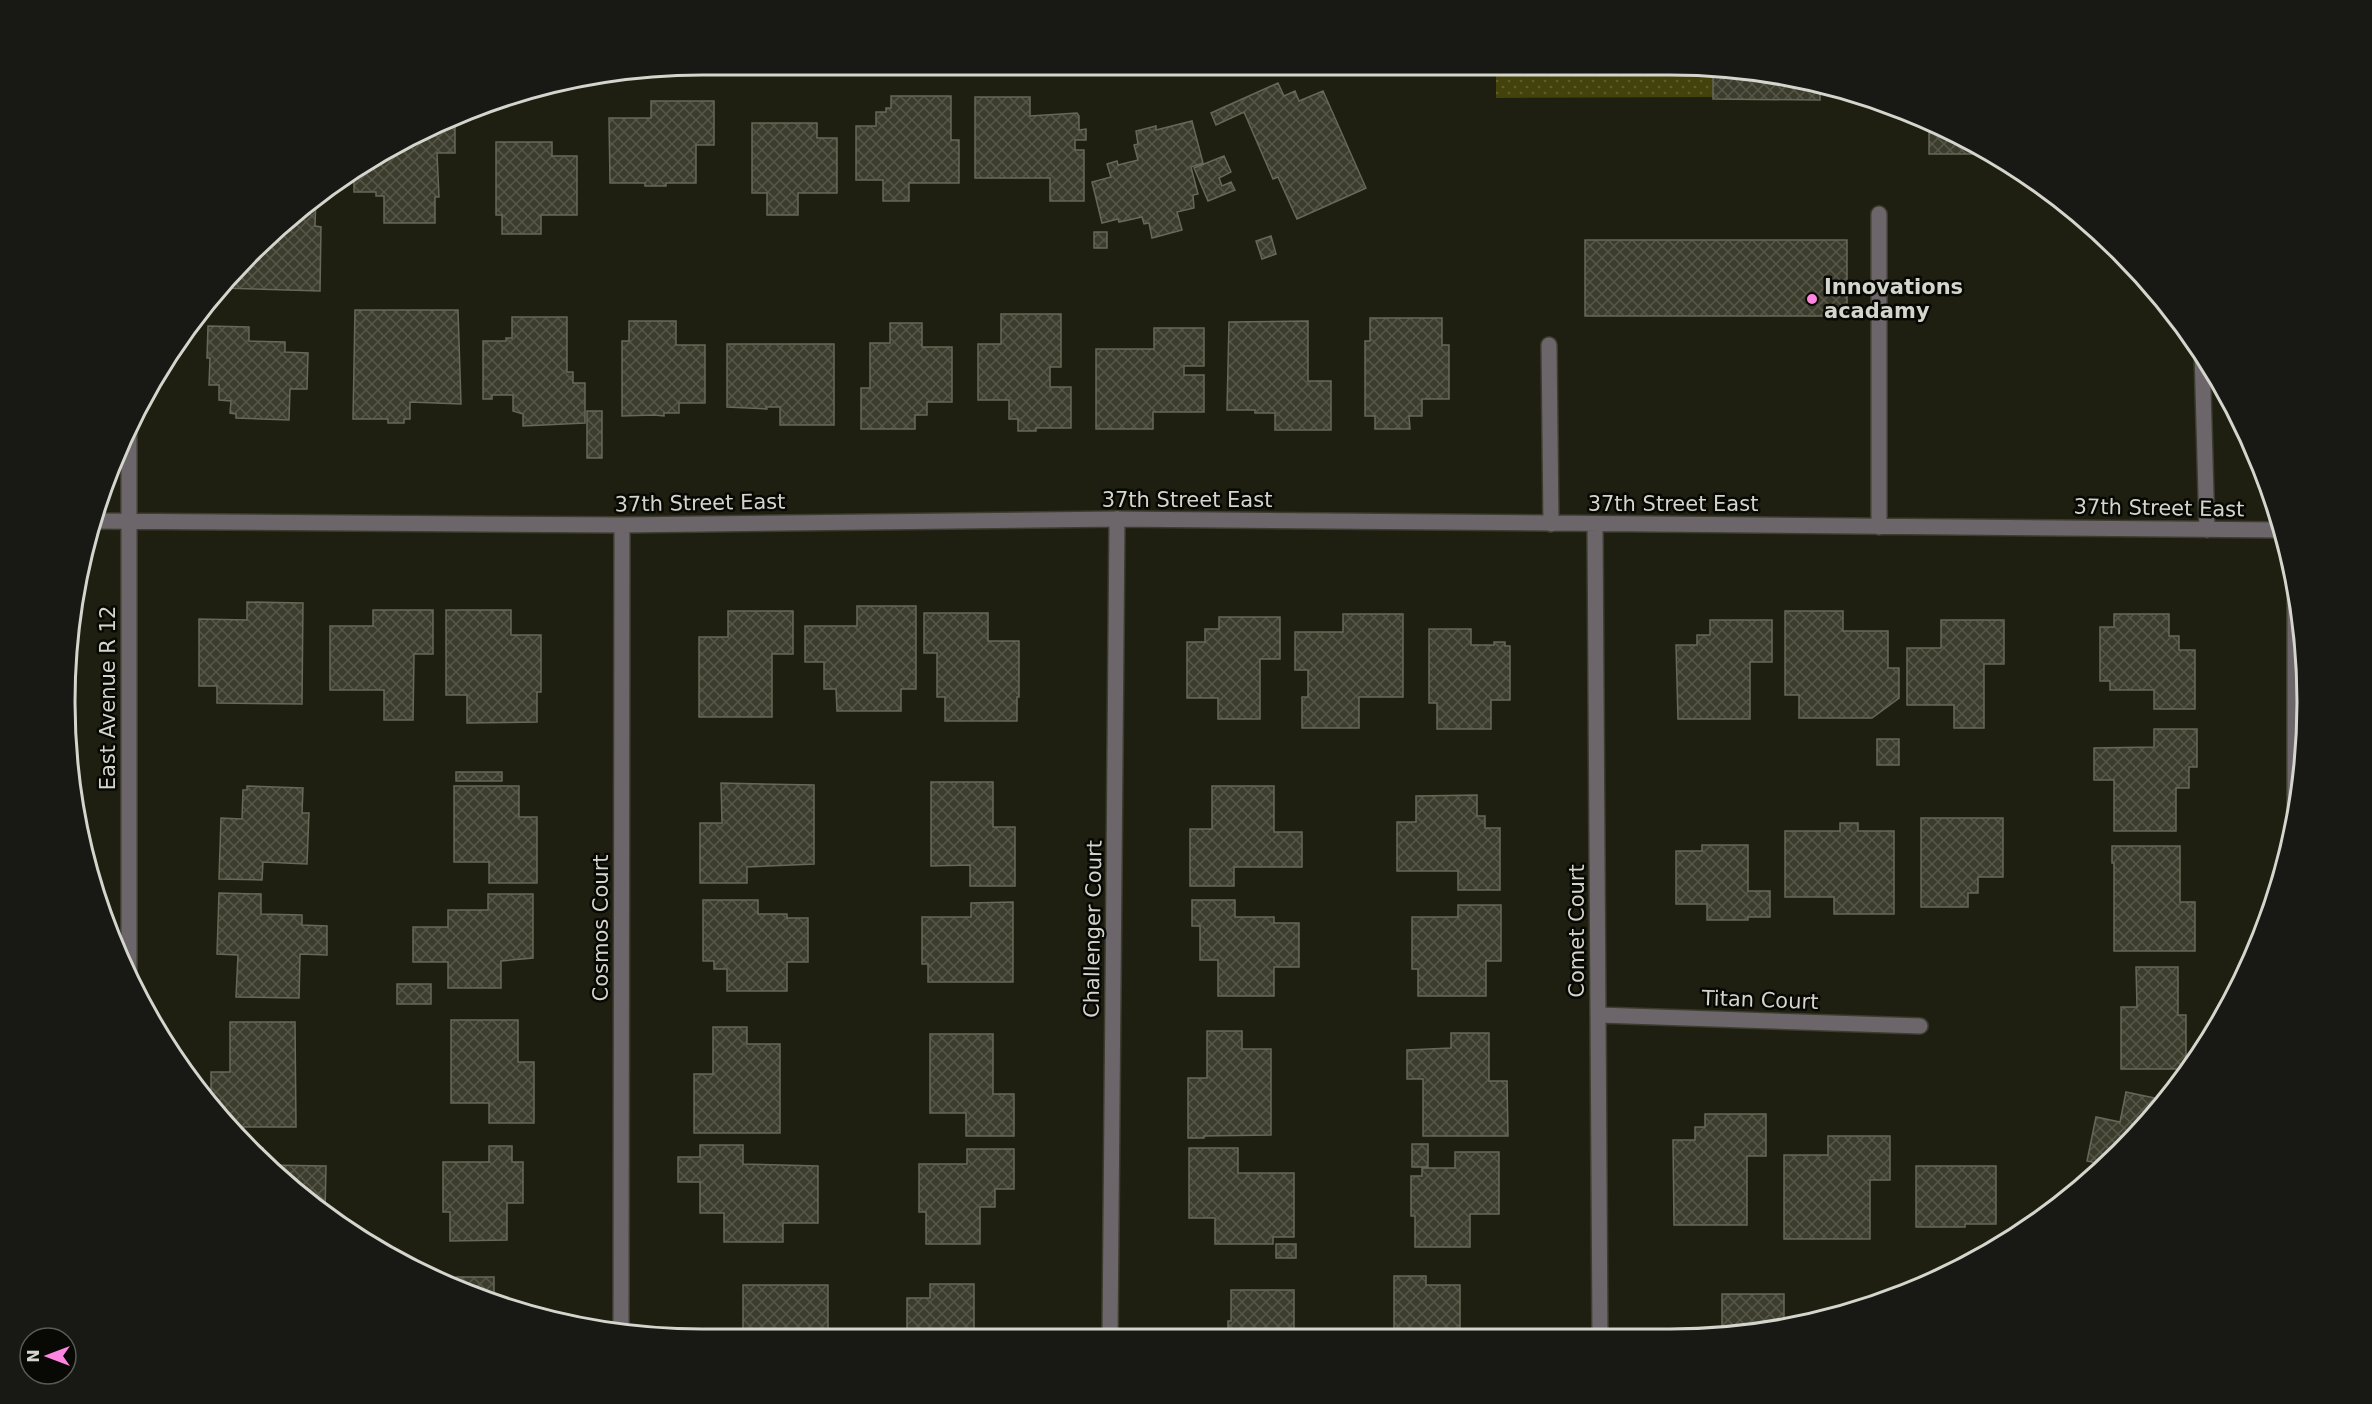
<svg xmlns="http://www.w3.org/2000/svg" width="2372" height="1404" viewBox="0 0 2372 1404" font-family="'DejaVu Sans',sans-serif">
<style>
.green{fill:url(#green-dots)}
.building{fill:url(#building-cross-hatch);stroke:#686858;stroke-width:1.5}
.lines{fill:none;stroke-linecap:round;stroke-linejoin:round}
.minor-casing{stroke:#3c3c2f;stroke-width:18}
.minor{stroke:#6c6569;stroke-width:15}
.poi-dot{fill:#fe86e1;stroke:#080804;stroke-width:2}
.labels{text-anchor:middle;stroke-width:5;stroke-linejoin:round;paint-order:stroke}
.poi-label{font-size:21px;font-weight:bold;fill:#d4d5cc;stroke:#080804;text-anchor:start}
.street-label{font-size:21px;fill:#d4d5cc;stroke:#080804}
.rim{fill:none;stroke:#d4d5cc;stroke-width:3}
</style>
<defs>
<pattern id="green-dots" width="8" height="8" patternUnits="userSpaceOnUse" patternTransform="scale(1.5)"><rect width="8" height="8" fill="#42420a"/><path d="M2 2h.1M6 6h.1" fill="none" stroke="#5c5c2c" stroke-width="1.8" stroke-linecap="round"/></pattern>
<pattern id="building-cross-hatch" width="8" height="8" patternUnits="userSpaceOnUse" patternTransform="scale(1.5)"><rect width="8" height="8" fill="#3c3c2d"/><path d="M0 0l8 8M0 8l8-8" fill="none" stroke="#57574a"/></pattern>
</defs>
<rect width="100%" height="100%" fill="#1f1f11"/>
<path class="green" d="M1712 66 1713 97 1496 98V67Z"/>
<path class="building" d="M1713 66 1820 87V100L1713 99Z
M1278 83 1284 96 1295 91 1299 101 1323 91 1366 188 1297 219 1278 177 1273 179 1244 112 1216 125 1211 113Z
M891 96H951V140H959V183H909V201H883V180H856V126H876V112H886V108H891Z
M975 97H1030V116L1077 113 1079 116V130L1086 129V140H1075V150H1084V201H1050V178H975Z
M651 101H714V145H696V183H666V186H645V183H610L609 118H651Z
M455 116V153H437L439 197H435V223H384V196H376V192H354V171L420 130Z
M1192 121 1203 163 1191 167 1198 194 1193 195 1194 208 1177 212 1182 230 1152 238 1149 223 1144 224 1142 217 1119 222 1118 219 1102 223 1092 182 1111 177 1107 164 1117 161 1118 165 1138 160 1134 145 1138 144 1136 131 1156 126V130Z
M752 123H817V138H837V193H798V215H767V193H752Z
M1929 125 1988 154H1929Z
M496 142H552V156H577V215H541V234H502V215H496Z
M1224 156 1231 172 1219 178 1222 186 1231 182 1235 190 1208 201 1194 168Z
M316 195 315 226 321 227 320 291 221 288 251 251Z
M1094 232H1107V248H1094Z
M1271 236 1276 254 1262 259 1256 241Z
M1585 240H1847V316H1585Z
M355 310H458L461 404 410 402V419H404V423H388V419H353Z
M1001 314H1061V367H1050V387H1071V428H1036V431H1018V419H1009V400H978V344H1001Z
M512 317H567V372H573V383H585V423L523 426V414L513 411V395H492V399H483V341H506V338H512Z
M1370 318H1442V345H1449V399H1422V416H1409L1410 429H1375V416H1365V341H1370Z
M629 321H676V345H705V403H679V413H664V416L654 415 622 416V341H629Z
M1308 321V381H1331V430H1275V413H1255V410H1227L1229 322Z
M890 323H922V347H952V402H927V415H915V429H861V388H870V343H890Z
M208 326 249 327V341L285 342V352L308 353 307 389H290L289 420 236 418V414L230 413 231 401 219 400V385H209L210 358H207Z
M1154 328H1204V366H1184V375H1204V412H1153V429H1096V349H1154Z
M727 344H834V425H780V407H766L767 409 727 407Z
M587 411H602V458H587Z
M247 602 303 603 302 704 217 703V686H199V619L247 620Z
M857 606H916V689H901V711H837L836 689H824V662H805V626H857Z
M373 610H433V654H414L413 720H384V690H330V626H373Z
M446 610H511V635H541V692H537V722L467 723V695H446Z
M728 611H793V654H772V717H699V637H728Z
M1785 611H1843V631H1888V668H1899V698L1872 718H1799V695H1785Z
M924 613H988V641H1019V697H1017V721H945V697H937V653H924Z
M1343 614H1403V697H1359V728H1302V697H1308V670H1295V632H1343Z
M2114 614H2169V636H2179V650H2195V709H2154V690H2110V681H2100V627H2114Z
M1219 617H1280V659H1260V719H1218V698H1187V642H1205V629H1219Z
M1710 620H1772V662H1750V719H1678L1676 645H1697V635H1710Z
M1941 620H2004V664H1984V728H1954V705H1907V648H1941Z
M1429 629H1471V645H1494V642H1505V646H1510V700H1491V729H1437V703H1429Z
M2154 729H2197V767H2189V788H2176V831H2114V780H2094V748L2154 747Z
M1877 739H1899V765H1877Z
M456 772H502V781H456Z
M931 782H993V827H1015V886H970V865L931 866Z
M721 783 814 785V864L747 867V883H700V823H722Z
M247 786 303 788 302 813H309L307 864 263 862 262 880 219 879 221 818 242 819 243 790H247Z
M454 786H519V817H537V883H489V862H454Z
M1212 786H1274V832H1302V867H1234V886H1190V829H1212Z
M1477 795V816H1485V828H1500V890H1458V871H1397V822H1416V796Z
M1921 818H2003V877H1978V893H1968V907H1921Z
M1840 823H1858V831H1894V914H1834V897H1785V831H1840Z
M1702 845H1748V891H1770V917H1748V920H1707V904H1676V851H1702Z
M2112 846H2180V902H2195V951H2114V863H2112Z
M219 893 261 894V914L302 915V925L327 926V955L300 954 299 998 236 997 238 955 217 954Z
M488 894H533V958L501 961V988H448V962H413V927H448V910H488Z
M703 900H758V914H787V918H808V962H787V991H727V969H714V961H703Z
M1192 900H1235V917H1274V923H1299V967H1274V996H1218V960H1200V926H1192Z
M1013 902V982H928V964H922V917H971V903Z
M1458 905H1501V961H1486V996H1418V969H1412V917H1458Z
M2136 967H2178V1015H2186V1069H2121V1007H2137Z
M397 984H431V1004H397Z
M451 1020H518V1062H534V1123H489V1103H451Z
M230 1022H295L296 1127H231L211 1106V1072H230Z
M713 1027H747V1044H780V1133H694V1074H713Z
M1207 1031H1242V1049H1271V1135L1204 1136V1138H1188V1078H1207Z
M1451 1033H1489V1081H1507L1508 1136H1423V1079H1407V1050L1451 1048Z
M930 1034H993V1094H1014V1136H966V1113H930Z
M2126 1092 2164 1100 2121 1153 2105 1165 2087 1161 2096 1117 2120 1122Z
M1705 1114H1766V1156H1747V1225H1674L1673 1140H1695V1127H1705Z
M1828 1136H1890V1180H1870V1239H1784V1155H1828Z
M1412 1144H1428V1167H1412Z
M700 1145H743V1164L818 1166V1223H783V1242H724V1213H700V1182H678V1157H700Z
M489 1146H512V1162H523V1203H507V1240L450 1241V1212H443V1162H489Z
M251 1148H263V1161Z
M1189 1148H1238V1173H1294V1237H1273V1244H1215V1218H1189Z
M967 1149H1014V1189H995V1207H980V1244H926V1212H919V1164H967Z
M1455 1152H1499V1214H1470V1247H1415V1216H1411V1176H1422V1168H1455Z
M266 1165 326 1166 325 1213H322L281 1181Z
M1916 1166H1996V1224H1965V1227H1916Z
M1276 1244H1296V1258H1276Z
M1394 1276H1426V1285H1460V1335H1479V1338H1394Z
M456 1277H494V1304L456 1285Z
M930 1284H974V1329H991V1338H907V1298H930Z
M743 1285H828V1338H724V1330H743Z
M1231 1290H1294V1338H1228V1321H1231Z
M1722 1294H1784V1324L1712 1338H1703V1335H1722Z"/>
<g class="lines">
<g class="minor-casing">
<path id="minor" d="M1879 214V527
M1549 345 1551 524
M2202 353 2207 530
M92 521 622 525 1117 519 2281 530
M1595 525 1600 1338
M2295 827V578
M129 974V422
M1599 1015 1920 1026
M621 1330 622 525
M1110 1338 1117 519"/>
</g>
<use href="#minor" class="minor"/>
</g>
<circle class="poi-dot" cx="1812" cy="299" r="6"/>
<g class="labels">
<g class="poi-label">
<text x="1824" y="294">Innovations<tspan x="1824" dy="24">acadamy</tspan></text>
</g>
<g class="street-label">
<text x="1187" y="507">37th Street East</text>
<text transform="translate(700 503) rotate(-1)" y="7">37th Street East</text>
<text x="1673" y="511">37th Street East</text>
<text transform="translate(2159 508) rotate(1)" y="7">37th Street East</text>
<text transform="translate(108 698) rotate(-90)" y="7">East Avenue R 12</text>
<text transform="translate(601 928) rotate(-90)" y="7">Cosmos Court</text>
<text transform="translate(1093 929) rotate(-89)" y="7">Challenger Court</text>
<text transform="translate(1577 931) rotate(-90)" y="7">Comet Court</text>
<text transform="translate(1760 1000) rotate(2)" y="7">Titan Court</text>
</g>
</g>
<path d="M0 0H2372V1404H0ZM702 75H1670A627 627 0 0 1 2297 702V702A627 627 0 0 1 1670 1329H702A627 627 0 0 1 75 702V702A627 627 0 0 1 702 75Z" fill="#181814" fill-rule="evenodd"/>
<path class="rim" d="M702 75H1670A627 627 0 0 1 2297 702V702A627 627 0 0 1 1670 1329H702A627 627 0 0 1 75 702V702A627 627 0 0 1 702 75Z"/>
<g transform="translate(48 1356) rotate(270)"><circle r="28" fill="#080804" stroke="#5a5a54" stroke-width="1.5"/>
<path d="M0-4.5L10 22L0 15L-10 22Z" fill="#fe86e1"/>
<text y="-9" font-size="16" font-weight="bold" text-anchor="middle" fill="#d4d5cc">N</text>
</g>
</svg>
